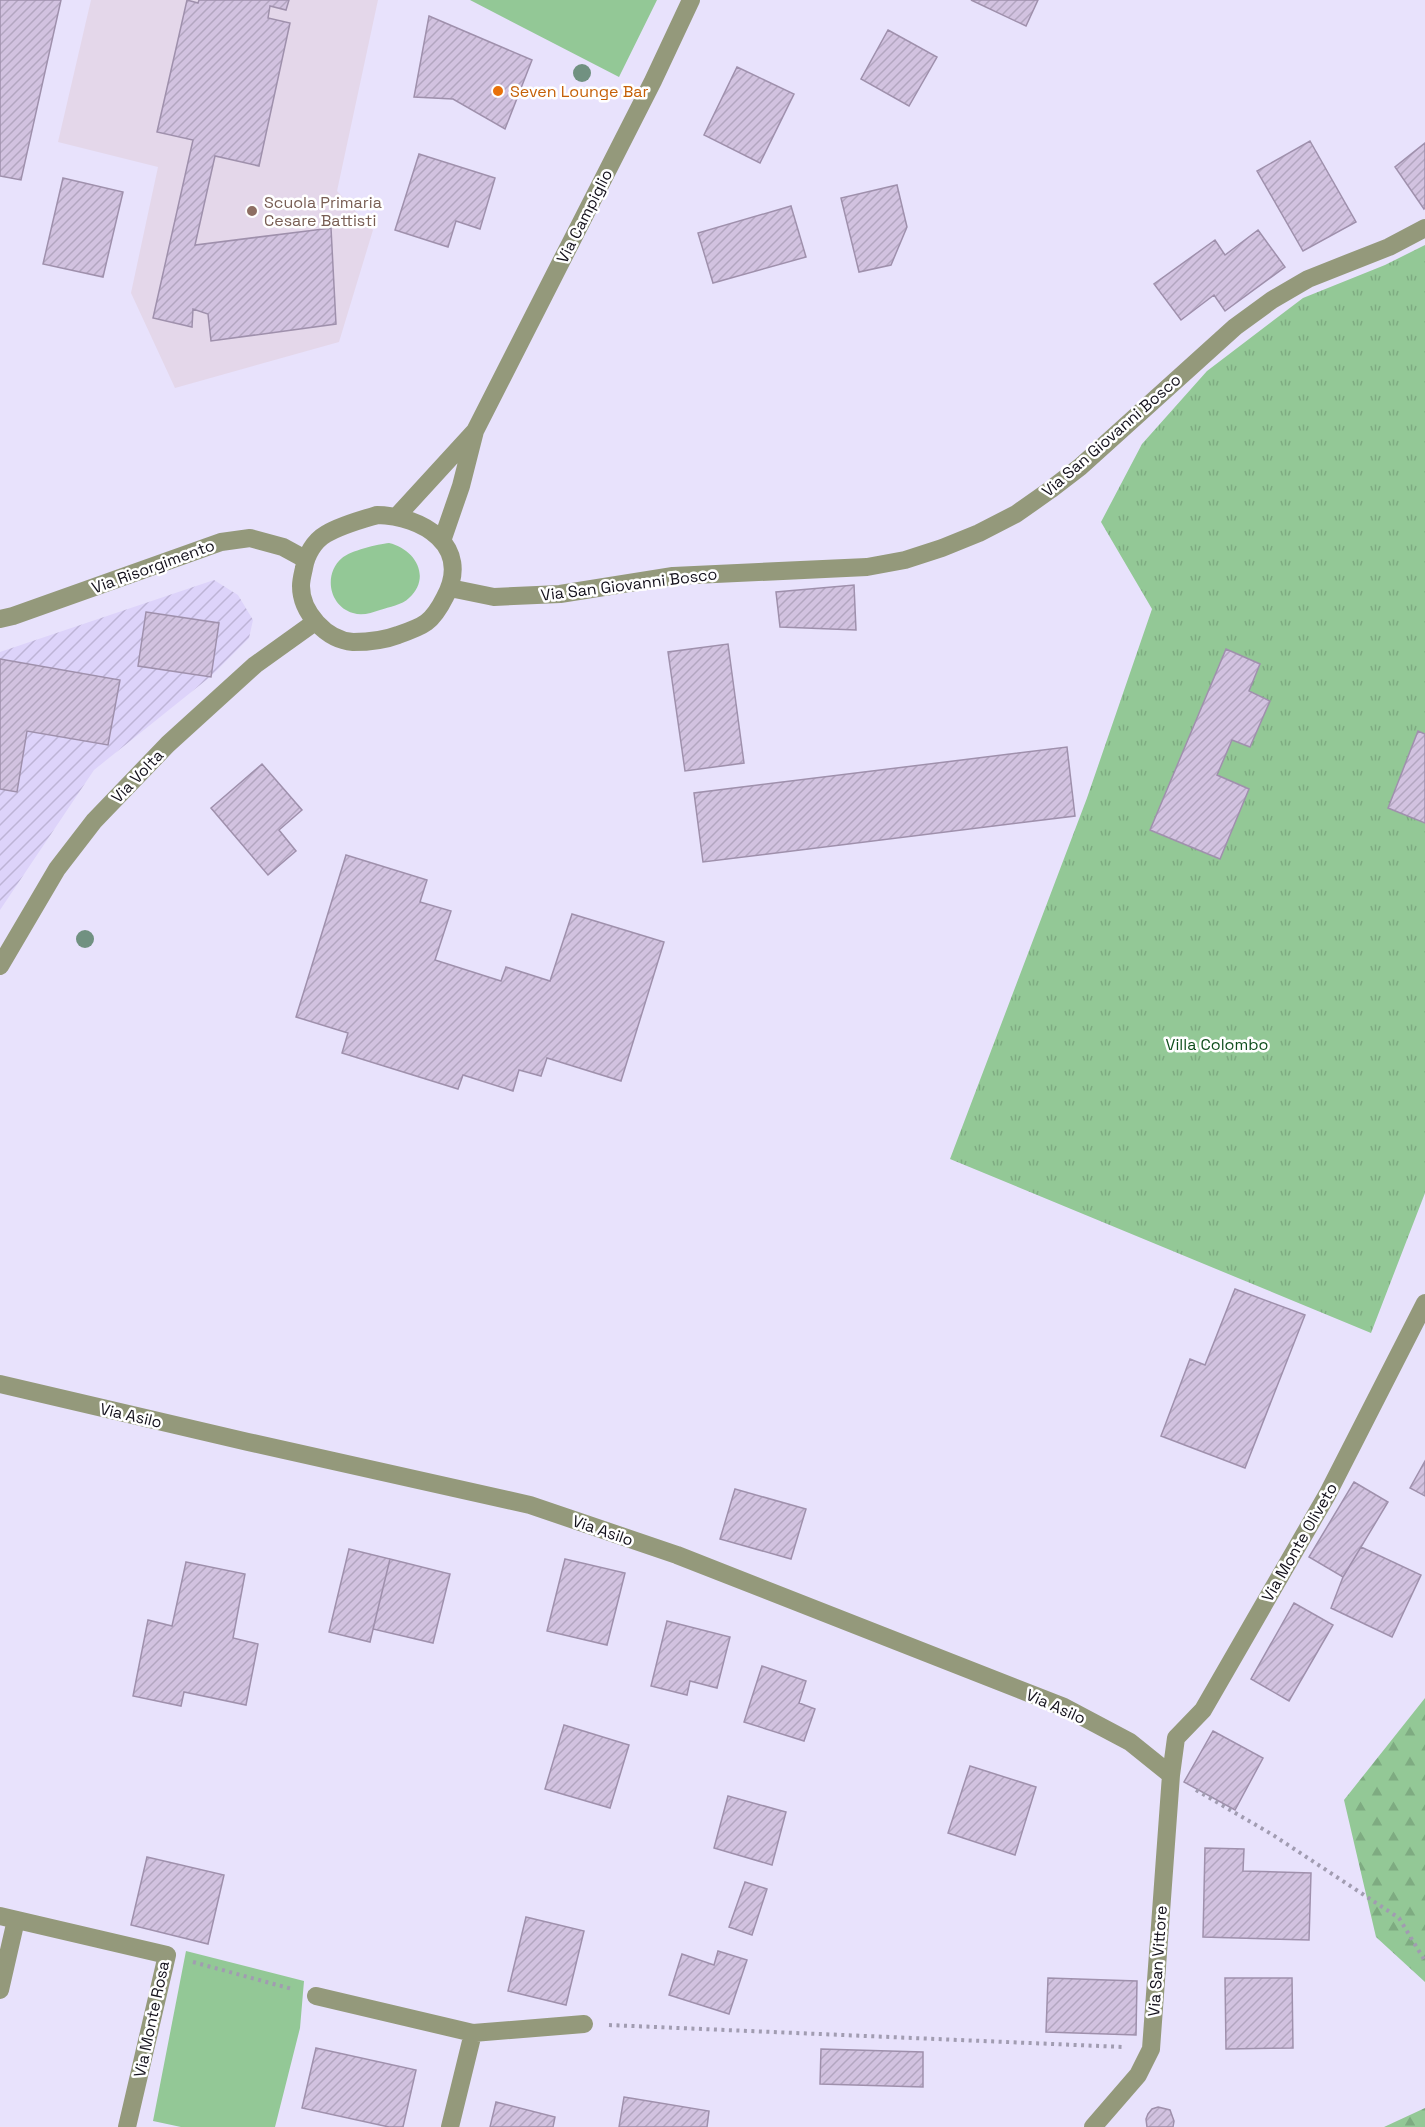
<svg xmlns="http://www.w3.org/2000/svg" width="1425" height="2127" viewBox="0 0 1425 2127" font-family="'Space Grotesk',sans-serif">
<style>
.industrial{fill:url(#industrial-furrows)}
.education{fill:#e4d7ea}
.grass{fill:#93c896}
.forest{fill:url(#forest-firs)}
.park{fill:url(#park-tufts)}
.building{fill:url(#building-hatch);stroke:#9f90ac;stroke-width:1.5}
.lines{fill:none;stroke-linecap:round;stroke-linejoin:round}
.path{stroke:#a19cb1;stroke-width:4;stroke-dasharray:3 4.5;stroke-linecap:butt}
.minor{stroke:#94997b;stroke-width:18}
.tree{fill:#719181}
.food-dot{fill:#e8710a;stroke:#fff;stroke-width:2}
.education-dot{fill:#8d6e63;stroke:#fff;stroke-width:2}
.labels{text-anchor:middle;stroke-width:5;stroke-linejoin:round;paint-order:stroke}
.food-label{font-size:16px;fill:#c56008;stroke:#fff;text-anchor:start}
.education-label{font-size:16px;fill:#785e54;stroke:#fff;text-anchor:start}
.street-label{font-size:16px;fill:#13101b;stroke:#fff}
.park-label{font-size:16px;fill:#104f1d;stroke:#fff}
</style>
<defs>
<pattern id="industrial-furrows" width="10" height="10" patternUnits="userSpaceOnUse" patternTransform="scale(1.5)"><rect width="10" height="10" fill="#ddd3fa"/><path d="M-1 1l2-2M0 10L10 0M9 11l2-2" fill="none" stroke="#bdb4d6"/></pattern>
<pattern id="forest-firs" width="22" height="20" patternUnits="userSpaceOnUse" patternTransform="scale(1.5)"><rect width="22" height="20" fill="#93c896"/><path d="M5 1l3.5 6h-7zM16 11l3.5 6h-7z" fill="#7eab81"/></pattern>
<pattern id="park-tufts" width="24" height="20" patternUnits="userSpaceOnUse" patternTransform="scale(1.5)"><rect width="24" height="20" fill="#93c896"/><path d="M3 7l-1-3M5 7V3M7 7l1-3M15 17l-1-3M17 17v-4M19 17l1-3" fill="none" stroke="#7eab81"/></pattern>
<pattern id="building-hatch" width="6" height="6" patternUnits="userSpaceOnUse" patternTransform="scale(1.5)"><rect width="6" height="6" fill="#d2c2e0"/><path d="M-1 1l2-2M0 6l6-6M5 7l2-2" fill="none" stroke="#b3a6c0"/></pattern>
</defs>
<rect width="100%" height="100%" fill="#e8e2fc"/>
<path class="industrial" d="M214 580 238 595 253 620 249 638 210 677 94 770 0 910V652Z"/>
<path class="education" d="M91 0H378L337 191 373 230 339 342 175 388 131 293 158 167 58 142Z"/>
<path class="grass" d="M470 0H657L619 77Z
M389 543C415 549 432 577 409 598 402 605 389 607 380 610 371 613 362 616 353 613 329 606 323 574 342 558 350 551 378 544 389 543Z
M186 1951 304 1981 300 2028 275 2127H181L153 2121Z"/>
<path class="forest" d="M1425 1698V1982L1376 1937 1344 1800Z
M1425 2108V2127H1384Z"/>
<path class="park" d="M1425 245V1193L1371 1333 950 1159 1087 798 1152 609 1101 522 1142 444 1207 371 1303 298 1385 265Z"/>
<path class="building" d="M0 0H61L21 180 0 176Z
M187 0 198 3 199 0H289L286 10 270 6 268 18 290 23 259 166 215 156 195 245 331 228 336 324 211 341 208 314 193 309 192 327 153 318 193 140 157 132Z
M971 0H1038L1026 26Z
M429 16 532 60 505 129 453 99 414 97Z
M888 30 937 57 909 106 861 79Z
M737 67 794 94 760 163 704 135Z
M1310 141 1356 222 1303 251 1257 171Z
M1425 143V208L1424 209 1395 167Z
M419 154 495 178 480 229 456 221 448 247 395 230Z
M63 178 123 192 103 277 43 264Z
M897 185 907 227 891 265 859 272 841 198Z
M791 206 806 257 713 283 698 233Z
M1258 230 1285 267 1225 311 1214 295 1181 320 1154 284 1215 240 1225 255Z
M854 585 856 630 780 627 776 592Z
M146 612 219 623 211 677 138 666Z
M728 644 744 763 685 771 668 652Z
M1226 649 1260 664 1249 691 1270 701 1250 747 1232 740 1217 775 1249 789 1220 859 1150 830Z
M0 659 120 680 108 745 27 731 17 792 0 789Z
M1418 731 1425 734V823L1388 808Z
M1067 747 1075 816 703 862 694 793Z
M262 764 302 810 279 830 296 851 268 875 211 808Z
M346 855 427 880 420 902 451 911 435 960 501 981 506 967 550 981 572 914 664 942 621 1081 547 1058 541 1076 519 1070 513 1091 463 1075 458 1089 342 1053 348 1033 296 1017Z
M1235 1289 1305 1315 1245 1468 1161 1436 1190 1359 1205 1365Z
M1425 1461V1496L1410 1488Z
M1354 1482 1388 1502 1343 1577 1309 1557Z
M735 1489 806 1509 791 1559 720 1539Z
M1361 1547 1421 1575 1392 1637 1331 1608 1343 1577Z
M349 1549 390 1559 370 1642 329 1632Z
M390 1559 450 1574 433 1643 373 1629Z
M565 1559 625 1573 607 1645 547 1631Z
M186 1562 245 1574 233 1638 258 1644 246 1705 184 1692 181 1706 133 1696 148 1620 172 1626Z
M1294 1603 1333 1625 1289 1701 1251 1679Z
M667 1621 730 1637 717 1688 690 1681 687 1695 651 1686Z
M762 1666 806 1681 799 1703 815 1709 804 1741 744 1722Z
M564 1725 629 1745 610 1808 545 1789Z
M1213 1731 1263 1758 1235 1810 1184 1782Z
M970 1766 1036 1787 1015 1855 948 1833Z
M728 1796 786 1812 772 1865 714 1848Z
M1205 1848 1244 1849 1243 1871 1311 1873 1309 1940 1203 1937Z
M147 1857 224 1875 208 1944 131 1925Z
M745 1882 767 1889 752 1935 729 1927Z
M526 1917 584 1931 566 2005 508 1991Z
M718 1951 747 1960 729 2014 669 1995 682 1954 714 1965Z
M1048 1978 1137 1981 1136 2035 1046 2032Z
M1225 1978H1292L1293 2048 1226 2049Z
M316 2048 416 2070 403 2127H389L302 2108Z
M821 2049 923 2052V2087L820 2084Z
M624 2097 709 2111 707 2127H619Z
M496 2102 555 2117 553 2127H490Z
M1158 2107 1170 2110 1174 2121 1173 2127H1147L1146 2119 1148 2114 1152 2109Z"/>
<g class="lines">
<path class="path" d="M1196 1790 1273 1835 1399 1918 1425 1961
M193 1962 292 1989
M609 2025 1123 2047"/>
<path class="minor" d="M377 515C423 516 472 546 445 597 432 623 424 626 398 635 385 640 367 642 353 642 326 640 301 612 301 586 301 580 303 573 304 568 306 555 314 541 326 534 341 525 360 520 377 515Z
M397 516 474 432
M442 541 461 486 475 431 653 81 691 0
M450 588 494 597 560 594 673 576 867 567 905 560 942 548 979 533 1016 514 1050 490 1080 467 1235 327 1272 300 1308 279 1389 247 1425 228
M0 619 13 616 221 542 250 538 283 547 305 559
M0 966 57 869 94 821 168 744 255 665 315 622
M0 1384 248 1442 530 1505 677 1555 1064 1707 1130 1742 1171 1775
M0 1916 167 1955 127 2127
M0 1990 16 1920
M316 1996 473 2033 584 2024
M450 2127 473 2033
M1093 2127 1138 2075 1151 2049 1171 1775 1176 1738 1203 1710 1327 1495 1425 1303"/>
</g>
<g class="tree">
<circle cx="582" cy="73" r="9"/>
<circle cx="85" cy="939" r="9"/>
</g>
<circle class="food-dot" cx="498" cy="91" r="6"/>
<circle class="education-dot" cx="252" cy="211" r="6"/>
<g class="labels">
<g class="food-label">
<text x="510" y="97">Seven Lounge Bar</text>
</g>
<g class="education-label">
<text x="264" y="208">Scuola Primaria<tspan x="264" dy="18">Cesare Battisti</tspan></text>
</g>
<g class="street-label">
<text transform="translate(584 216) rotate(-63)" y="6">Via Campiglio</text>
<text transform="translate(1111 435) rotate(-41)" y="6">Via San Giovanni Bosco</text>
<text transform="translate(153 566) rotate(-20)" y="6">Via Risorgimento</text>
<text transform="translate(629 584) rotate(-7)" y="6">Via San Giovanni Bosco</text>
<text transform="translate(137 776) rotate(-46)" y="6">Via Volta</text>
<text transform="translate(131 1415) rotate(13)" y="6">Via Asilo</text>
<text transform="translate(603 1530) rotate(19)" y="6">Via Asilo</text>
<text transform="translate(1299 1542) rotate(-60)" y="6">Via Monte Oliveto</text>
<text transform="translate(1056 1706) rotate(24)" y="6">Via Asilo</text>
<text transform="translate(1157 1961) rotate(-86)" y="6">Via San Vittore</text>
<text transform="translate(151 2019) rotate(-78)" y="6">Via Monte Rosa</text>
</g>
<g class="park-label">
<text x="1217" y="1050">Villa Colombo</text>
</g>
</g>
</svg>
